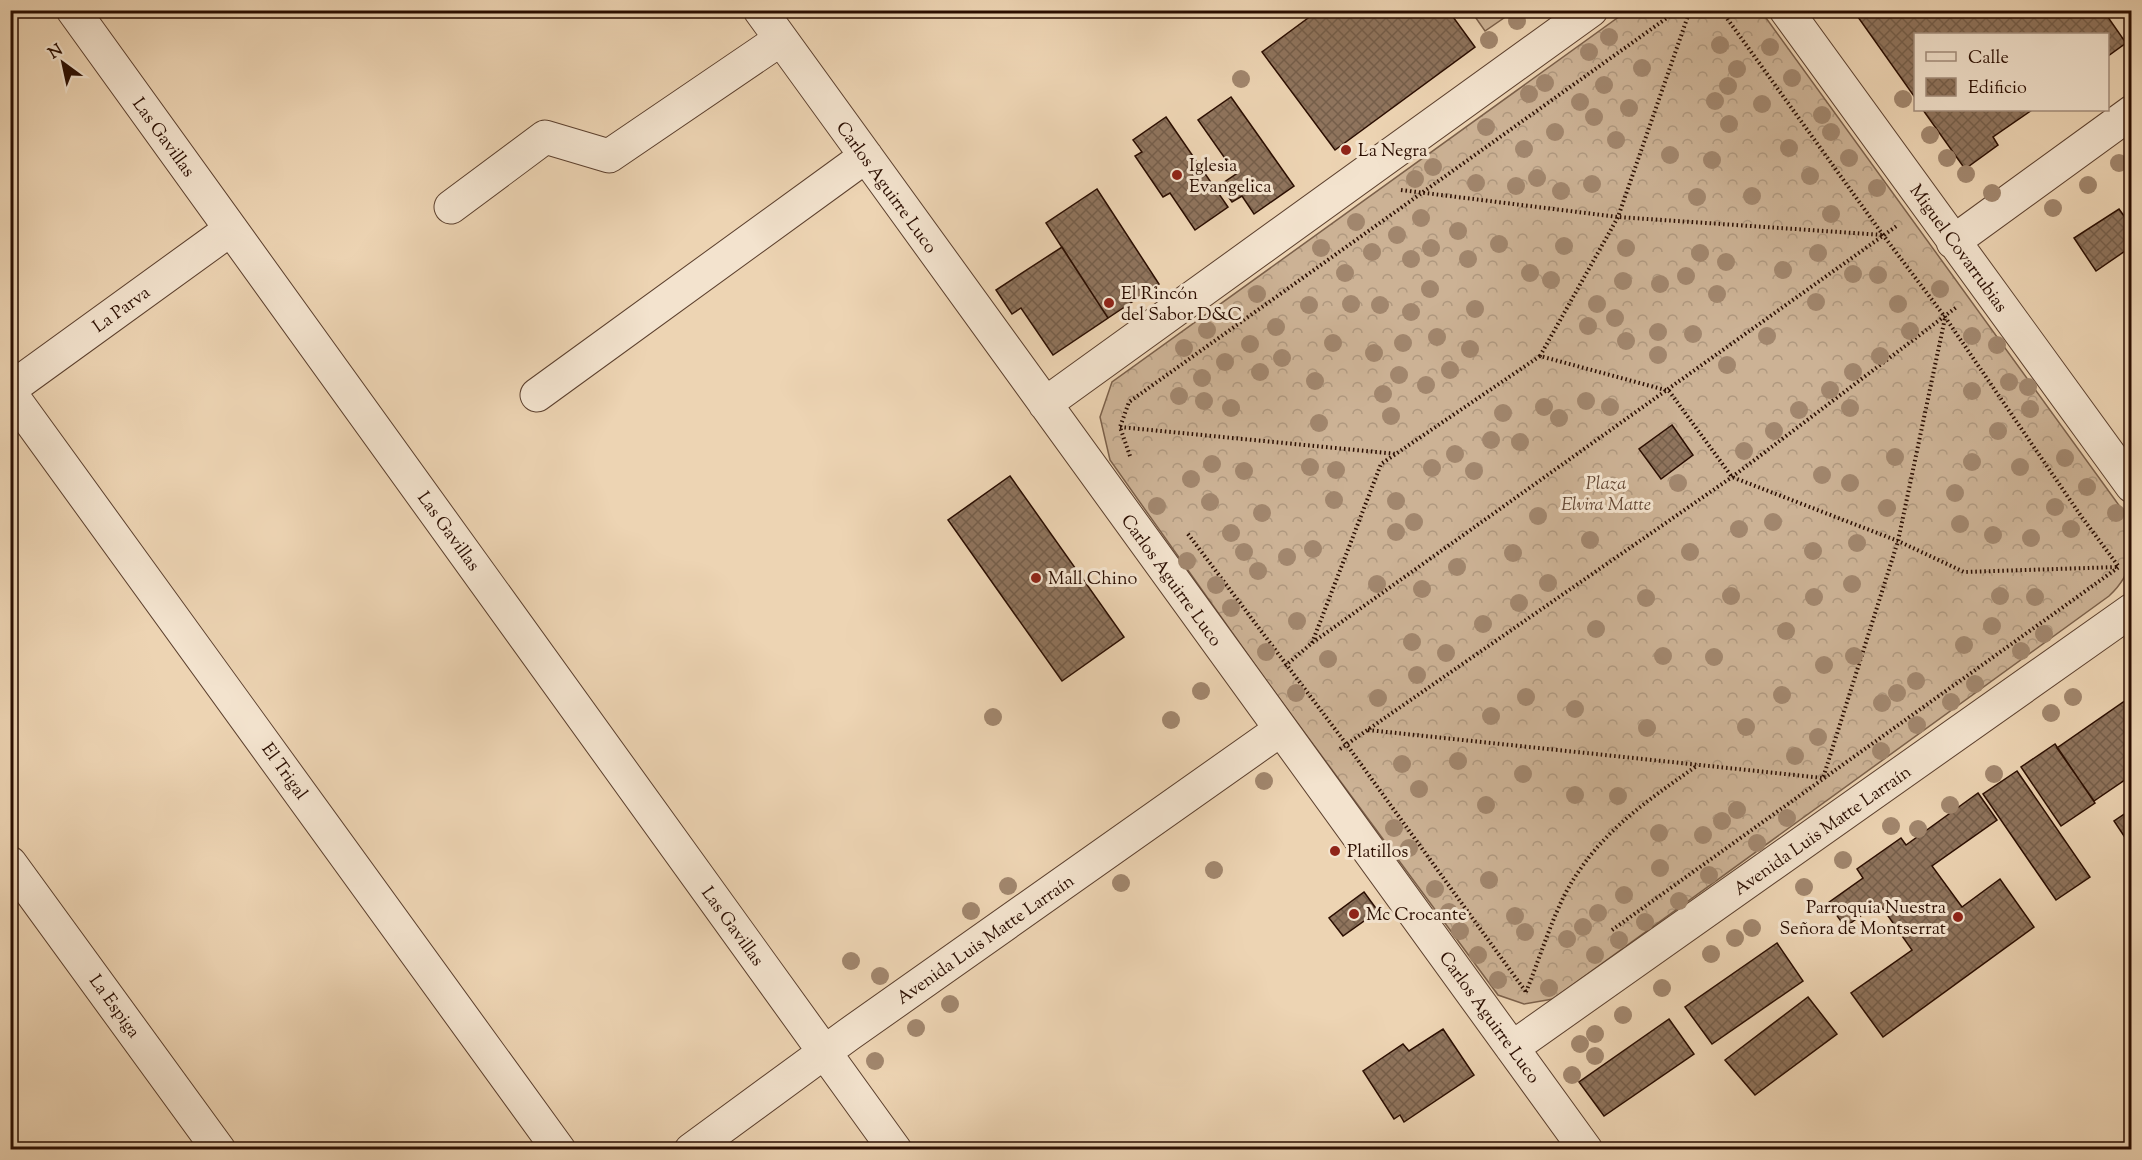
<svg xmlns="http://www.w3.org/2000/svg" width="2142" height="1160" viewBox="0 0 2142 1160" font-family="'Sorts Mill Goudy',serif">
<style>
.forest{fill:url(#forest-crowns);stroke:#7b604a;stroke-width:1.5}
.pitch{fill:#ccb295;stroke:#7b604a;stroke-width:1.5}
.building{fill:url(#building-cross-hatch);stroke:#2a0d00;stroke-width:1.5}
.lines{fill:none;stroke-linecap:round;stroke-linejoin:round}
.minor-casing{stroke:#5b3f2d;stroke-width:35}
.path{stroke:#2a0d00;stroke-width:4;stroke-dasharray:1.5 3;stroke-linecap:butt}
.minor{stroke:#f3e3ce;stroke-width:33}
.tree{fill:#a1866d}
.poi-dot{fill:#8f2418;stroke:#f3e3ce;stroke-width:2}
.labels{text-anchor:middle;stroke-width:6;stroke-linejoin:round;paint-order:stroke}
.street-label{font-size:18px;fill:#2a0d00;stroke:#f3e3ce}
.poi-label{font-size:18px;fill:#2a0d00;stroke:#f3e3ce;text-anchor:start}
.park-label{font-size:18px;font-style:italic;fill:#634734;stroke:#f3e3ce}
</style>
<defs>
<pattern id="forest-crowns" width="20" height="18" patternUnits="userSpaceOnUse" patternTransform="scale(1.5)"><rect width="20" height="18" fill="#ccb295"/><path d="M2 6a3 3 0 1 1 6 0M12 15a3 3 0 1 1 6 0" fill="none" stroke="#af987f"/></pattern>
<pattern id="building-cross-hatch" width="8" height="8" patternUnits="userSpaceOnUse" patternTransform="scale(1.5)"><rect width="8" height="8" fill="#8f745d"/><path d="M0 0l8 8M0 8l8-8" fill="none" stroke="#755e4a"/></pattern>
</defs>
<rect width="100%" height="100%" fill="#edd4b3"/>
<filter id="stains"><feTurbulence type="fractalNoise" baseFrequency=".00333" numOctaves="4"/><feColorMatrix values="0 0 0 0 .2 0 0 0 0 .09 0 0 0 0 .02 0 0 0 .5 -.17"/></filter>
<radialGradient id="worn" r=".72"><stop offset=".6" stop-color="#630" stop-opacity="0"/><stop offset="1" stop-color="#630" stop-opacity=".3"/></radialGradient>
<path class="forest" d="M1627 11H1761L2126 515C2135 548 2135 572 2109 596L1553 999 1524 1004 1498 995 1265 679 1110 460 1100 417 1112 382Z"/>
<path class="pitch" d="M1471 11H1514L1485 31Z"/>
<path class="building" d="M1319 10H1448L1475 47 1335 150 1262 52Z
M1853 10H2103L2126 43 2108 56V34H1916V99Z
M1231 97 1294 186 1254 214 1242 196 1232 202 1220 185 1236 174 1198 120Z
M1923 110H2032L1993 137 1998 145 1965 169Z
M1166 117 1228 207 1195 230 1170 193 1163 197 1135 156 1142 152 1133 140Z
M1097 189 1159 284 1108 318 1046 223Z
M2119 209 2132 227V255L2128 249 2096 271 2074 238Z
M1062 247 1108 318 1053 355 1021 308 1012 314 996 290Z
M1672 425 1693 455 1661 479 1639 449Z
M1010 476 1124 637 1062 681 948 520Z
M2132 696V775L2094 801 2057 748Z
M2055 744 2095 803 2061 826 2021 767Z
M2017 771 2090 877 2056 900 1983 794Z
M1978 793 1997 820 1932 866 1962 907 2000 879 2034 927 1883 1037 1851 993 1912 950 1879 903 1845 927 1828 903 1863 878 1857 869 1901 838 1906 845Z
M2132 809V848L2114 821Z
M1364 892 1378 911 1343 936 1329 918Z
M1777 943 1803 981 1712 1044 1685 1007Z
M1808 997 1837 1034 1755 1095 1725 1060Z
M1669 1019 1694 1054 1604 1116 1579 1082Z
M1443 1029 1474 1075 1404 1122 1400 1115 1394 1119 1363 1071 1403 1044 1409 1051Z"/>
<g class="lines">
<g class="minor-casing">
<path id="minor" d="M73 10 895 1150
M760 10 1586 1150
M1786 10 2132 486
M451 207 545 137 609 156 781 39
M1953 242 2132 112
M10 389 231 229
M10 393 559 1150
M537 395 866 156
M1045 404 1591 10
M10 863 219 1150
M1512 1048 2132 610
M691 1150 848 1035 1280 730"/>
</g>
<path class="path" d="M1401 190 1618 217 1883 235
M1540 356 1618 217 1690 10
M1120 427 1397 454
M1130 456 1120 427 1129 402 1678 10
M1188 534 1347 745 1526 992 1528 991
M1312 643 1381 464 1540 356 1669 391 1732 477 1898 541 1964 572 2118 567
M1285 666 1312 643 1898 225
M1368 730 1823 778 1898 541 1945 318
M1340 749 1732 477 1958 306
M1612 930 2119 567 2081 516 1945 317 1883 235 1721 10
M1526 992C1539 960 1550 924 1565 894 1597 834 1644 803 1698 765"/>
<use href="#minor" class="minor"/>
</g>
<g class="tree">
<circle cx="1517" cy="21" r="9"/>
<circle cx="1609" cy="37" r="9"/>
<circle cx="1489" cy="40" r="9"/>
<circle cx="1720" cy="45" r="9"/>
<circle cx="1770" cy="47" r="9"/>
<circle cx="1589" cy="52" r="9"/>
<circle cx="1642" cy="68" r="9"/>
<circle cx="1737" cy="69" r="9"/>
<circle cx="1792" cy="78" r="9"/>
<circle cx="1241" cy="79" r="9"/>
<circle cx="1545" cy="83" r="9"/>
<circle cx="1604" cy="85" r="9"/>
<circle cx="1728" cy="86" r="9"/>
<circle cx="1529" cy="94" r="9"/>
<circle cx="1903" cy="99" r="9"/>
<circle cx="1715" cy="101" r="9"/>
<circle cx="1580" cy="102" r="9"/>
<circle cx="1762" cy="104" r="9"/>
<circle cx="1629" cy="108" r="9"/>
<circle cx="1822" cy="115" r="9"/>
<circle cx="1594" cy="117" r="9"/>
<circle cx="1729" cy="124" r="9"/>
<circle cx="1486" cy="127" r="9"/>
<circle cx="1555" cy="132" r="9"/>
<circle cx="1831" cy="132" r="9"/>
<circle cx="1930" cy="135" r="9"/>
<circle cx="1616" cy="140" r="9"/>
<circle cx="1789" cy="148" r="9"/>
<circle cx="1524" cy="149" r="9"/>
<circle cx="1670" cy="155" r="9"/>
<circle cx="1849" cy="158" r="9"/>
<circle cx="1947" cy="158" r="9"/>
<circle cx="1712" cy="160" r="9"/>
<circle cx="2119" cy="163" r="9"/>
<circle cx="1433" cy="167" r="9"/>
<circle cx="1966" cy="174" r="9"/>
<circle cx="1810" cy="176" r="9"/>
<circle cx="1537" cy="178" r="9"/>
<circle cx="1415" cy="179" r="9"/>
<circle cx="1476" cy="183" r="9"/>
<circle cx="1592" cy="184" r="9"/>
<circle cx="2088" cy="185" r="9"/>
<circle cx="1516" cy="186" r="9"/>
<circle cx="1877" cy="188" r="9"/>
<circle cx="1561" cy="191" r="9"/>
<circle cx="1992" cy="193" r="9"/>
<circle cx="1752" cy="196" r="9"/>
<circle cx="1697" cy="197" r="9"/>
<circle cx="2053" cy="208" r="9"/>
<circle cx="1831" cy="214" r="9"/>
<circle cx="1421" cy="218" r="9"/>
<circle cx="1356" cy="222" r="9"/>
<circle cx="1458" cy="231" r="9"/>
<circle cx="1397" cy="235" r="9"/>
<circle cx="1499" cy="244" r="9"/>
<circle cx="1564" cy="246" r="9"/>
<circle cx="1321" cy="248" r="9"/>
<circle cx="1431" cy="248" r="9"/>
<circle cx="1626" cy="248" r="9"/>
<circle cx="1372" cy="252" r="9"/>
<circle cx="1700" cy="253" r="9"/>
<circle cx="1818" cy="253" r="9"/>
<circle cx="1411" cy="259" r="9"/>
<circle cx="1468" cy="259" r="9"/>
<circle cx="1726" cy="262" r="9"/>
<circle cx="1783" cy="270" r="9"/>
<circle cx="1345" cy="273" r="9"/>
<circle cx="1530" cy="273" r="9"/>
<circle cx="1853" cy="274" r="9"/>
<circle cx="1878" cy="275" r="9"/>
<circle cx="1686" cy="276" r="9"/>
<circle cx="1551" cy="280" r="9"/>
<circle cx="1623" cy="281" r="9"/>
<circle cx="1660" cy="284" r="9"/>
<circle cx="1430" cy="289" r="9"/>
<circle cx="1940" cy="289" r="9"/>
<circle cx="1257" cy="294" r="9"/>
<circle cx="1717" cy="294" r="9"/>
<circle cx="1816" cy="302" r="9"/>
<circle cx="1351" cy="304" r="9"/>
<circle cx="1597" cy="304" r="9"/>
<circle cx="1898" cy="304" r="9"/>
<circle cx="1309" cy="305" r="9"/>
<circle cx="1380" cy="305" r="9"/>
<circle cx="1475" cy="309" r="9"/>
<circle cx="1411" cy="312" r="9"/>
<circle cx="1615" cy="318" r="9"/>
<circle cx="1588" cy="326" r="9"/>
<circle cx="1276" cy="327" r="9"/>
<circle cx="1207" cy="330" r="9"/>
<circle cx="1910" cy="331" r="9"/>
<circle cx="1658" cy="332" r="9"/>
<circle cx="1693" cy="334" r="9"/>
<circle cx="1767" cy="336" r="9"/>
<circle cx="1972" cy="336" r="9"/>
<circle cx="1437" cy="337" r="9"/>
<circle cx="1626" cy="341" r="9"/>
<circle cx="1333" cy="343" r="9"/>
<circle cx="1403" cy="343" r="9"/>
<circle cx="1250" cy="344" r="9"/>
<circle cx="1997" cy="345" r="9"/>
<circle cx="1184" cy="348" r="9"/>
<circle cx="1470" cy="349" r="9"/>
<circle cx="1374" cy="353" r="9"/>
<circle cx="1658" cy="355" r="9"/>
<circle cx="1880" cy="356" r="9"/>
<circle cx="1282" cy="358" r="9"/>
<circle cx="1225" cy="362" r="9"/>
<circle cx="1727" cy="365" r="9"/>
<circle cx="1450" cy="370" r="9"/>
<circle cx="1260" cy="372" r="9"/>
<circle cx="1853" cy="372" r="9"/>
<circle cx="1399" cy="375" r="9"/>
<circle cx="1202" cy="378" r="9"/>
<circle cx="1315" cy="381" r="9"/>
<circle cx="2009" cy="382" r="9"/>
<circle cx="1426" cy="385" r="9"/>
<circle cx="2028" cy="387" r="9"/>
<circle cx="1830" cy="390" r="9"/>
<circle cx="1972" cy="391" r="9"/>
<circle cx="1383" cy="394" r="9"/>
<circle cx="1179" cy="396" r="9"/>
<circle cx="1204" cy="401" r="9"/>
<circle cx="1586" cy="401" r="9"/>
<circle cx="1544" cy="407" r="9"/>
<circle cx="1610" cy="407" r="9"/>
<circle cx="1231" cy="408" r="9"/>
<circle cx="1850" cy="408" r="9"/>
<circle cx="2030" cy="409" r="9"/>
<circle cx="1799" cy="410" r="9"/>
<circle cx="1503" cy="413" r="9"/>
<circle cx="1391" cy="416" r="9"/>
<circle cx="1559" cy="418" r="9"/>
<circle cx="1319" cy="423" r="9"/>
<circle cx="1774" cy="431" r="9"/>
<circle cx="1998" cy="431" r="9"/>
<circle cx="1491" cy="440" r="9"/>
<circle cx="1520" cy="442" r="9"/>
<circle cx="1744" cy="451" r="9"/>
<circle cx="1455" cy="454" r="9"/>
<circle cx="1895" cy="457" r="9"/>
<circle cx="2065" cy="458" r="9"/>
<circle cx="1972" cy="462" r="9"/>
<circle cx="1212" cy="464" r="9"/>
<circle cx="1310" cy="467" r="9"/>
<circle cx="2020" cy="467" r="9"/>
<circle cx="1432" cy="468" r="9"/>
<circle cx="1336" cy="470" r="9"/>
<circle cx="1244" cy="471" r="9"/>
<circle cx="1474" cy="471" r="9"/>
<circle cx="1822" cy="475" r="9"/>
<circle cx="1191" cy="479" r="9"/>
<circle cx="1678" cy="483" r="9"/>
<circle cx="1850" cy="483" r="9"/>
<circle cx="2087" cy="487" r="9"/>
<circle cx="1955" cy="493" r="9"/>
<circle cx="1334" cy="500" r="9"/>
<circle cx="1396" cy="501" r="9"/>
<circle cx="1210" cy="502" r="9"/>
<circle cx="1157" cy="506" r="9"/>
<circle cx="2055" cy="507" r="9"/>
<circle cx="1887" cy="508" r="9"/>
<circle cx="1262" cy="513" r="9"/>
<circle cx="2116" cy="513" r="9"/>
<circle cx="1538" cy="516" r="9"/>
<circle cx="1414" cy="522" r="9"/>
<circle cx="1773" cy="522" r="9"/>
<circle cx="1960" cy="524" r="9"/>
<circle cx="1739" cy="529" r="9"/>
<circle cx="2071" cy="529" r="9"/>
<circle cx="1396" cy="532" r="9"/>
<circle cx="1231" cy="533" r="9"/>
<circle cx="1993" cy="535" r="9"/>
<circle cx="2031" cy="538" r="9"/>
<circle cx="1590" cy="540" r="9"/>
<circle cx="1857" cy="543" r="9"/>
<circle cx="1313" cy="549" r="9"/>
<circle cx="1813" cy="551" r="9"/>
<circle cx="1244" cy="552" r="9"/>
<circle cx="1690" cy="552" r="9"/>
<circle cx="1513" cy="553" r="9"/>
<circle cx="1287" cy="557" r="9"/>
<circle cx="1187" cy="561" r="9"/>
<circle cx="1457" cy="567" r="9"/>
<circle cx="1258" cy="571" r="9"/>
<circle cx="1548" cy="583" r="9"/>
<circle cx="1377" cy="584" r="9"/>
<circle cx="1852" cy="584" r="9"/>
<circle cx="1216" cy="585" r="9"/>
<circle cx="1422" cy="589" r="9"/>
<circle cx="1731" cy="596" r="9"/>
<circle cx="2000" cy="596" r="9"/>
<circle cx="1814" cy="597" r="9"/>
<circle cx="2035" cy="597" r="9"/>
<circle cx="1646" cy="598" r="9"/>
<circle cx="1519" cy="603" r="9"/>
<circle cx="1231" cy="608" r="9"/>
<circle cx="1297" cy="621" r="9"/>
<circle cx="1483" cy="624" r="9"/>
<circle cx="1992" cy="626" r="9"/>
<circle cx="1596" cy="629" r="9"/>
<circle cx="1786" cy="631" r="9"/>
<circle cx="2044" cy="634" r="9"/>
<circle cx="1412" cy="642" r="9"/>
<circle cx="1964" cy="645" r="9"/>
<circle cx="2021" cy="651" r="9"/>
<circle cx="1266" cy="652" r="9"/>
<circle cx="1446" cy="653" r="9"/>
<circle cx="1663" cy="656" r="9"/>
<circle cx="1854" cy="656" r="9"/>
<circle cx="1714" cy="657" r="9"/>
<circle cx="1328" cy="659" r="9"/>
<circle cx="1824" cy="665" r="9"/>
<circle cx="1417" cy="675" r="9"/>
<circle cx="1916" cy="681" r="9"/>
<circle cx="1975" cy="684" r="9"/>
<circle cx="1201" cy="691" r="9"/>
<circle cx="1296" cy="693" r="9"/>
<circle cx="1897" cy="693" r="9"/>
<circle cx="1782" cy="695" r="9"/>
<circle cx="1526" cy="697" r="9"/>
<circle cx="2073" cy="697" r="9"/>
<circle cx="1378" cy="698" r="9"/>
<circle cx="1951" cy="702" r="9"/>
<circle cx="1882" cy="703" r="9"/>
<circle cx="1575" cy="709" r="9"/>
<circle cx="2051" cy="713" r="9"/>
<circle cx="1491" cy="716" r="9"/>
<circle cx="993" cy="717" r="9"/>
<circle cx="1171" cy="720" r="9"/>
<circle cx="1917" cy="725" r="9"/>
<circle cx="1746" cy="727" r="9"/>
<circle cx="1647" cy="728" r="9"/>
<circle cx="1818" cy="737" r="9"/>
<circle cx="1881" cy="751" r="9"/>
<circle cx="1795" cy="756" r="9"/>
<circle cx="1458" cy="761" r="9"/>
<circle cx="1402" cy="764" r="9"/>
<circle cx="1523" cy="774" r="9"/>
<circle cx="1994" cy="774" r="9"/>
<circle cx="1264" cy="781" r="9"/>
<circle cx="1419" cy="789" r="9"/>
<circle cx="1575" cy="795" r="9"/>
<circle cx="1618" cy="796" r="9"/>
<circle cx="1486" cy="805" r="9"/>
<circle cx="1950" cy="805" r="9"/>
<circle cx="1737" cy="810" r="9"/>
<circle cx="1787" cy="818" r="9"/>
<circle cx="1722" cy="821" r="9"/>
<circle cx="1891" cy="826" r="9"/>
<circle cx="1394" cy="828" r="9"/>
<circle cx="1918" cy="829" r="9"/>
<circle cx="1659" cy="833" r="9"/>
<circle cx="1703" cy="835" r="9"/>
<circle cx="1757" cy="843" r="9"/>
<circle cx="1409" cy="848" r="9"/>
<circle cx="1843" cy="860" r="9"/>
<circle cx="1660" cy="868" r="9"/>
<circle cx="1214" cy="870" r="9"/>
<circle cx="1709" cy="875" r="9"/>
<circle cx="1489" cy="880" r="9"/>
<circle cx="1121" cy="883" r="9"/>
<circle cx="1008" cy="886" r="9"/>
<circle cx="1804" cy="887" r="9"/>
<circle cx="1435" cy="889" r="9"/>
<circle cx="1624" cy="895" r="9"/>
<circle cx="1679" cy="901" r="9"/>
<circle cx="971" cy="911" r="9"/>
<circle cx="1449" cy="912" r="9"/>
<circle cx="1598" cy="913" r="9"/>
<circle cx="1515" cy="916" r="9"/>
<circle cx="1645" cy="922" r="9"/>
<circle cx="1583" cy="927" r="9"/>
<circle cx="1752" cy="928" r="9"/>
<circle cx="1460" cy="931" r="9"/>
<circle cx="1525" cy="932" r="9"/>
<circle cx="1735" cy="938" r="9"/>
<circle cx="1567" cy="939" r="9"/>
<circle cx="1619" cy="940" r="9"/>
<circle cx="1711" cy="954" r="9"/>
<circle cx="1478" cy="955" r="9"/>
<circle cx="1595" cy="955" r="9"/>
<circle cx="851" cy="961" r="9"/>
<circle cx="880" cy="976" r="9"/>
<circle cx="1498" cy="980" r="9"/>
<circle cx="1549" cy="988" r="9"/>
<circle cx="1662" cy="988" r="9"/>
<circle cx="950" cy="1004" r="9"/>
<circle cx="1623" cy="1015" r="9"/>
<circle cx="916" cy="1028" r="9"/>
<circle cx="1595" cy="1034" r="9"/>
<circle cx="1580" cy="1044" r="9"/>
<circle cx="1595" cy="1056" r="9"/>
<circle cx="875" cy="1061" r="9"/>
<circle cx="1572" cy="1075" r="9"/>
</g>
<g class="poi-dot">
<circle cx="1346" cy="150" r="6"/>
<circle cx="1177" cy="175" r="6"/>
<circle cx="1109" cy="303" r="6"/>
<circle cx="1036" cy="578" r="6"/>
<circle cx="1335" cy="851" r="6"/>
<circle cx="1354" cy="914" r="6"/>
<circle cx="1958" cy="917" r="6"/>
</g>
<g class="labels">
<g class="street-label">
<text transform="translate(164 137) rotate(54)" y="6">Las Gavillas</text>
<text transform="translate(887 187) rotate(54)" y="6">Carlos Aguirre Luco</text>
<text transform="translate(1959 248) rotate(54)" y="6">Miguel Covarrubias</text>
<text transform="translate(121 309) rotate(-36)" y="6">La Parva</text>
<text transform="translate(449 531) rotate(54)" y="6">Las Gavillas</text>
<text transform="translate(1172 580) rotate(54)" y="6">Carlos Aguirre Luco</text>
<text transform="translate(285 771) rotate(54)" y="6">El Trigal</text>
<text transform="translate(1822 830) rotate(-35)" y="6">Avenida Luis Matte Larraín</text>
<text transform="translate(733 926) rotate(54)" y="6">Las Gavillas</text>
<text transform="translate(985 939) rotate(-35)" y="6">Avenida Luis Matte Larraín</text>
<text transform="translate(115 1006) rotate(54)" y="6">La Espiga</text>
<text transform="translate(1490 1017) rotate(54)" y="6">Carlos Aguirre Luco</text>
</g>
<g class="poi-label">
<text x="1358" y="156">La Negra</text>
<text x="1189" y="171">Iglesia<tspan x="1189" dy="21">Evangelica</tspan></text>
<text x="1121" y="299">El Rincón<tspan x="1121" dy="21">del Sabor D&amp;C</tspan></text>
<text x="1048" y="584">Mall Chino</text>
<text x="1347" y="857">Platillos</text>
<text x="1946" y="913" text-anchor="end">Parroquia Nuestra<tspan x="1946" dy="21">Señora de Montserrat</tspan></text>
<text x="1366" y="920">Mc Crocante</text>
</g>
<g class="park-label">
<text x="1606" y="489">Plaza<tspan x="1606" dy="21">Elvira Matte</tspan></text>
</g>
</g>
<rect width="2142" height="1160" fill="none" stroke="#edd4b3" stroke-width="36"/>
<rect x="12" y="12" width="2118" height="1136" fill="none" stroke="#2a0d00" stroke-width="3"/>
<rect x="18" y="18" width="2106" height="1124" fill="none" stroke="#2a0d00" stroke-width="1.5"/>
<rect x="1914" y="33" width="195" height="78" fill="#f3e3ce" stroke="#a38d7c" stroke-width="1.5"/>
<rect x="1926" y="52" width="30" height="9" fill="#f3e3ce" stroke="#a38d7c" stroke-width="1.5"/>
<text x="1968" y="63" font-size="18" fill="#2a0d00">Calle</text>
<rect x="1926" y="78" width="30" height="18" fill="url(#building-cross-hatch)" stroke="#a38d7c" stroke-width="1.5"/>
<text x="1968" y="93" font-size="18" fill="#2a0d00">Edificio</text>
<g transform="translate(63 63) rotate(327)" stroke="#f3e3ce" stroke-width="4.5" paint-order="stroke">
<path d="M0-4.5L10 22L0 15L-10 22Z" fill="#2a0d00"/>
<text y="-9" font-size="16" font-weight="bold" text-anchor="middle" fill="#2a0d00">N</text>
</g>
<rect width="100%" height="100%" filter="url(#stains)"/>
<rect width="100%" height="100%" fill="url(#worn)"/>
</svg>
